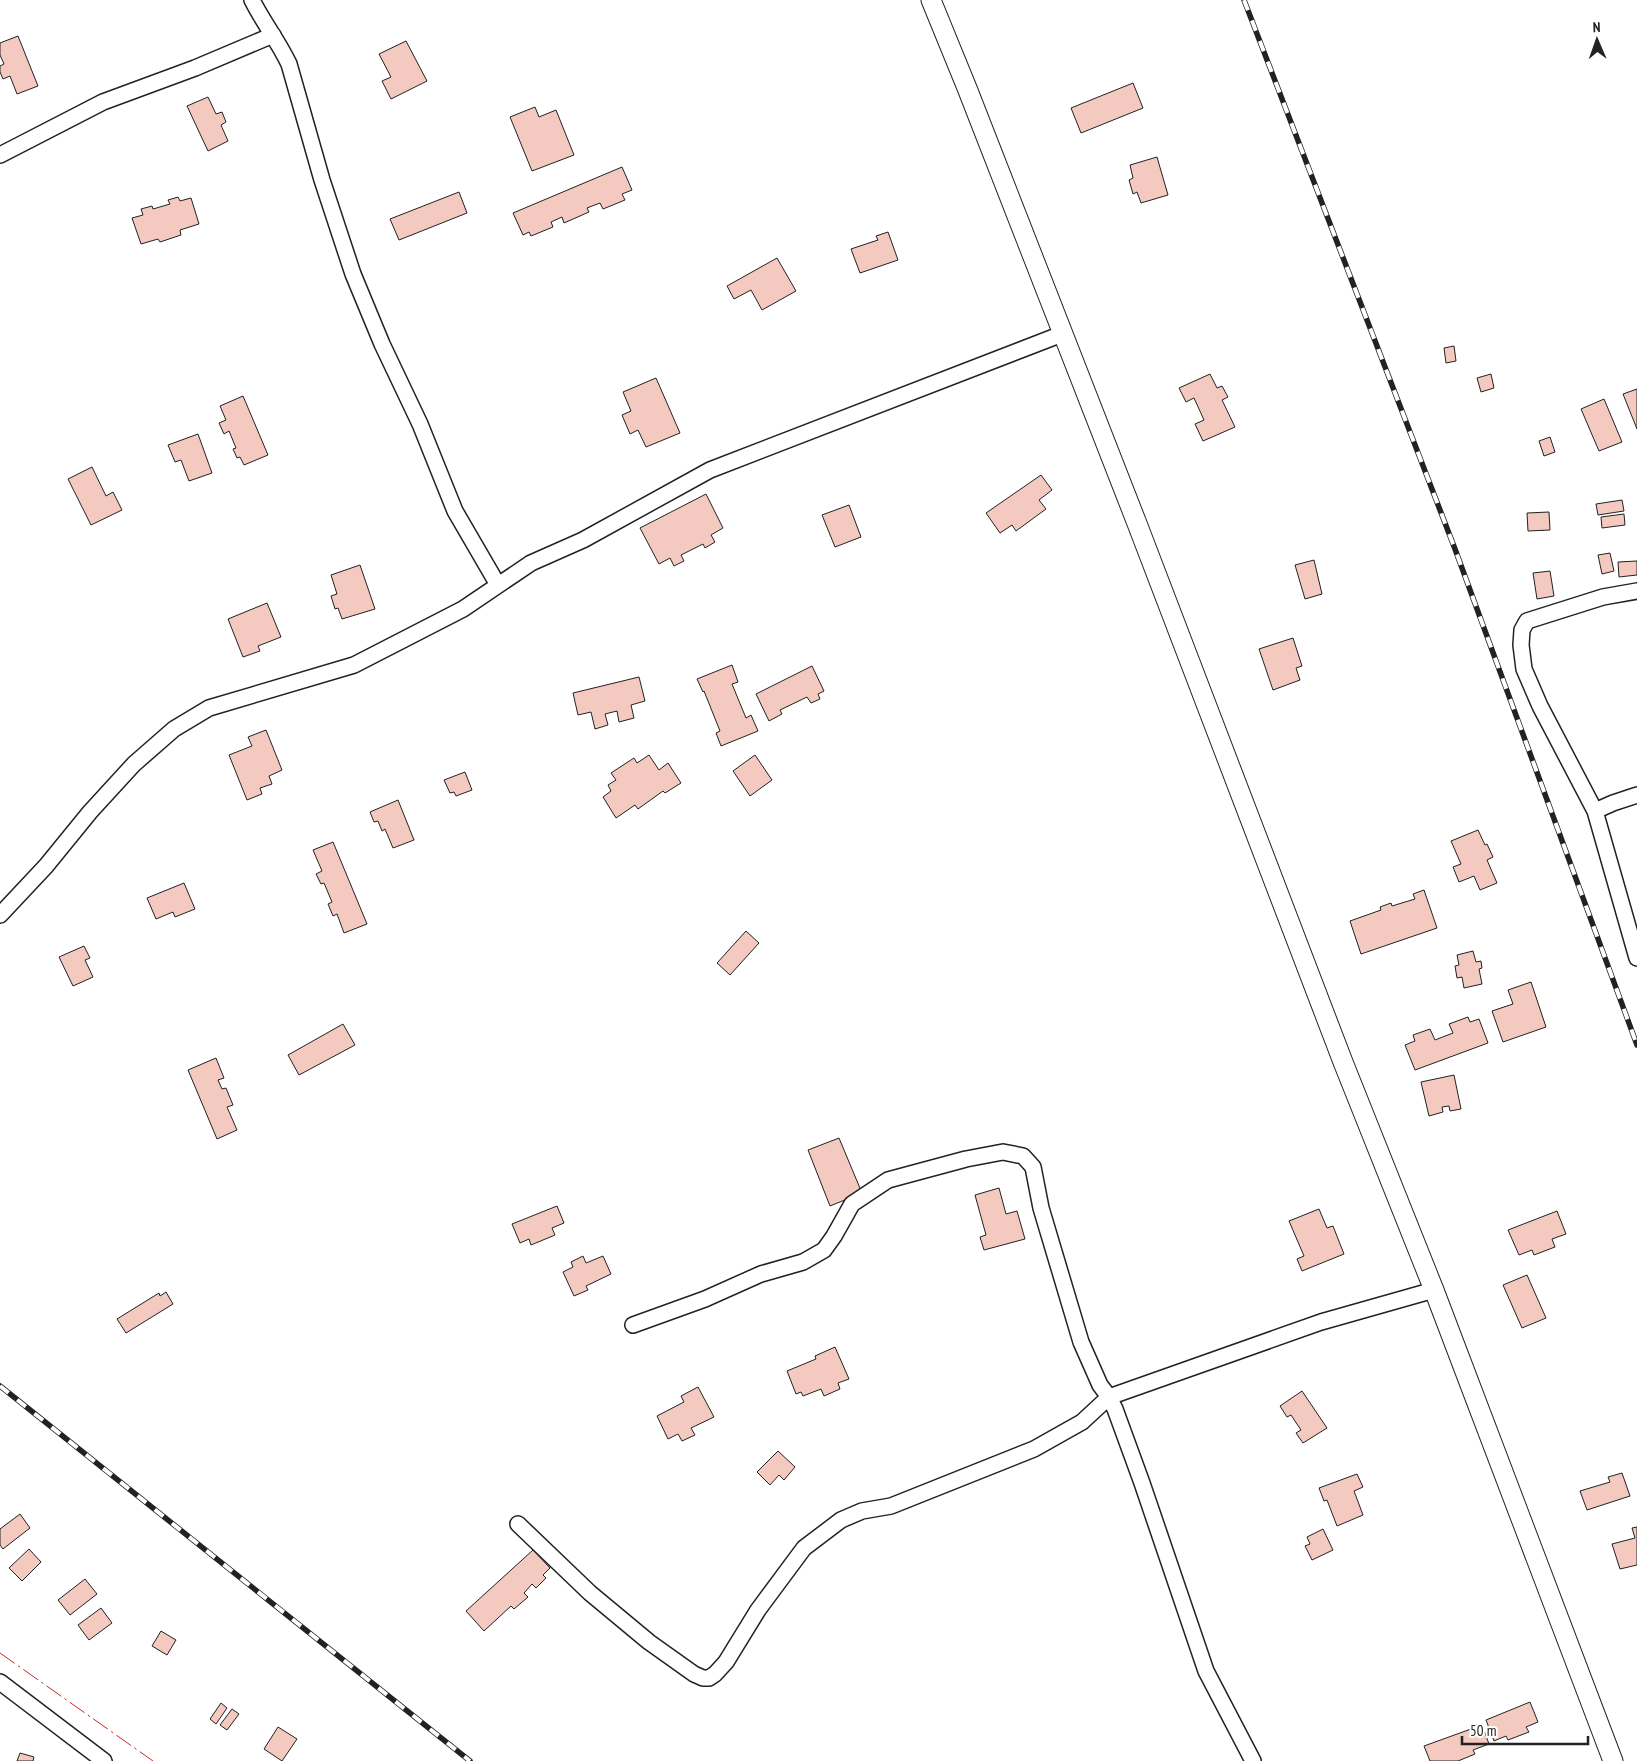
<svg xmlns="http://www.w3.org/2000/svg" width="1637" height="1761" viewBox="0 0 1637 1761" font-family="'PT Sans Narrow',sans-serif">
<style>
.building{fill:#f3c9c0;stroke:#222}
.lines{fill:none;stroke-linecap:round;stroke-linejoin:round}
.minor-casing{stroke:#222;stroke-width:18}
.tertiary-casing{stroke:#222;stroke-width:21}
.minor{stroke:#fff;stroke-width:15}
.tertiary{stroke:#fff;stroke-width:19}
.rail-casing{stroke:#222;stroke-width:5.5}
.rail{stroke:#fff;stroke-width:4;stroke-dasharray:11;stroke-linecap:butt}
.power{stroke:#c62828;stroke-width:1;stroke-dasharray:18 4 2.5 4;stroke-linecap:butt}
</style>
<rect width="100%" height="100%" fill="#fff"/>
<path class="building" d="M18 36 38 86 17 94 10 76 3 79 0 72V66L4 64 0 55V43Z
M406 41 427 81 391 99 382 81 391 77 379 54Z
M1133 83 1143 108 1081 133 1071 108Z
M208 97 216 114 222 112 226 122 221 125 228 141 208 151 187 106Z
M535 107 539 117 556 110 574 155 532 171 510 117Z
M1157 157 1168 195 1141 203 1137 192 1133 194 1129 180 1133 178 1130 165Z
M622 167 632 190 622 194 625 200 603 209 600 203 587 208 589 212 564 223 562 217 551 222 553 227 531 236 529 232 523 235 513 213Z
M459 192 467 213 399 240 390 219Z
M178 197 180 201 191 198 199 224 180 230 181 235 160 242 158 239 141 244 132 218 143 215 141 209 152 206 153 209 170 204 168 200Z
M888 232 898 260 860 273 851 249 878 240 876 236Z
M777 258 796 291 762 310 751 290 734 299 727 286Z
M1454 346 1456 361 1446 363 1444 348Z
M1210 374 1217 388 1222 386 1228 397 1222 400 1235 427 1203 441 1195 424 1204 420 1194 398 1186 402 1179 388Z
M1491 374 1494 388 1481 392 1477 378Z
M656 378 680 433 646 447 638 430 630 434 622 415 631 411 623 392Z
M1637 389V429L1623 394Z
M243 396 268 455 244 465 240 457 237 458 233 449 236 448 229 431 224 434 219 423 226 420 220 406Z
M1604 399 1622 442 1599 451 1581 409Z
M198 434 212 473 189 481 181 460 175 462 168 445Z
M1550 437 1555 452 1544 456 1539 441Z
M92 467 106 496 113 492 122 510 91 525 68 479Z
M1041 475 1052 490 1039 500 1046 509 1016 531 1012 525 1000 533 986 513Z
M706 494 723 528 711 535 715 542 705 548 703 544 681 555 684 561 674 566 670 558 659 564 640 528Z
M1622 500 1624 511 1598 515 1596 504Z
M849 505 861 537 835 547 822 515Z
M1549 512 1550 530 1528 531 1527 513Z
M1624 514 1625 525 1602 528 1601 517Z
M1610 553 1614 571 1602 574 1598 555Z
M1314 560 1322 594 1305 599 1295 565Z
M1637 561V575L1619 577 1618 562Z
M360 565 375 609 342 619 338 608 335 609 331 596 337 594 331 575Z
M1550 571 1554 596 1537 599 1533 573Z
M267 603 281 637 258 646 260 651 243 657 228 619Z
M1293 638 1302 666 1296 668 1300 680 1273 690 1259 649Z
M732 665 738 682 732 684 746 718 751 715 758 731 721 746 716 733 720 731 704 691 703 692 697 679Z
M812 666 824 691 818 694 820 699 811 703 807 697 780 710 782 714 769 721 756 694Z
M639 677 645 701 631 705 634 718 619 722 617 711 605 714 608 725 595 729 591 712 578 715 573 693Z
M266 730 282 770 269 776 272 784 260 788 262 794 247 800 229 755 252 746 248 737Z
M649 755 659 770 668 763 681 783 665 793 663 791 638 809 635 805 616 818 603 797 611 791 608 785 616 780 611 773 634 758 637 763Z
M755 755 772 780 750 796 733 771Z
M465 772 472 790 456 796 454 792 450 793 444 780Z
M398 800 414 840 393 848 385 829 382 831 378 821 374 822 370 812Z
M1478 830 1485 845 1487 844 1493 857 1487 860 1497 883 1480 890 1474 876 1459 882 1453 867 1461 864 1451 841Z
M333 842 367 924 344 933 337 914 333 916 328 904 332 902 324 883 321 884 316 874 322 871 313 850Z
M184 883 195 909 175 917 173 912 156 919 147 898Z
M1424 890 1437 928 1361 954 1350 921 1381 910 1380 907 1391 903 1392 906 1415 899 1413 894Z
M746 931 759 943 730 975 717 963Z
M84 946 90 958 85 960 93 977 73 986 59 957Z
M1473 951 1476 962 1481 961 1482 968 1479 969 1482 984 1464 988 1462 977 1457 978 1455 966 1459 965 1457 955Z
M1531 982 1546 1027 1503 1042 1492 1011 1513 1004 1508 990Z
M1468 1017 1470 1022 1479 1019 1488 1043 1415 1070 1405 1045 1415 1041 1413 1035 1430 1029 1435 1040 1453 1033 1449 1024Z
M343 1024 355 1045 299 1075 288 1055Z
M216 1058 224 1078 218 1080 222 1089 226 1088 233 1105 227 1107 237 1130 217 1139 188 1070Z
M1454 1075 1461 1109 1450 1111 1449 1106 1442 1107 1443 1112 1429 1116 1421 1082Z
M839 1138 862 1193 830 1206 808 1150Z
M999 1188 1006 1214 1017 1211 1025 1239 984 1250 980 1237 986 1235 975 1195Z
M557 1206 564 1223 552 1228 555 1235 531 1245 529 1239 520 1243 512 1224Z
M1319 1209 1327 1228 1333 1226 1344 1254 1302 1271 1297 1259 1304 1256 1289 1221Z
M1557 1211 1566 1234 1552 1239 1555 1247 1534 1255 1532 1250 1519 1255 1508 1230Z
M583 1256 586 1263 603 1256 611 1274 586 1286 588 1290 574 1296 563 1272 573 1267 571 1262Z
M1527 1275 1546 1318 1522 1328 1503 1285Z
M166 1292 173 1304 126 1333 117 1319 159 1293 160 1296Z
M835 1347 849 1379 838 1383 840 1389 824 1396 821 1389 803 1396 801 1392 796 1394 787 1371 816 1359 815 1356Z
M698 1387 714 1417 691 1428 695 1435 682 1441 678 1434 668 1439 657 1416 684 1402 681 1396Z
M1302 1391 1327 1428 1303 1443 1296 1433 1301 1430 1291 1415 1287 1417 1280 1406Z
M778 1451 795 1467 784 1480 779 1475 770 1485 757 1472Z
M1622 1473 1630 1496 1587 1510 1580 1491 1610 1482 1608 1477Z
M1357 1474 1363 1487 1354 1491 1363 1515 1337 1526 1327 1500 1324 1501 1319 1488Z
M20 1514 30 1528 3 1549 0 1545V1529Z
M1637 1527V1565L1620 1569 1612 1544 1635 1538 1632 1528Z
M1323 1529 1333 1550 1312 1560 1305 1546 1310 1544 1307 1537Z
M29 1549 41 1562 22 1581 9 1568Z
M533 1550 550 1568 543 1575 546 1578 536 1588 532 1584 524 1593 528 1597 514 1609 511 1606 484 1631 466 1611Z
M85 1579 97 1594 70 1615 58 1600Z
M101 1608 112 1623 89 1640 78 1625Z
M161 1631 176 1640 167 1655 152 1646Z
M1530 1702 1538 1722 1526 1727 1529 1732 1508 1740 1506 1736 1494 1741 1486 1720Z
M221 1703 227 1708 216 1724 210 1719Z
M232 1709 239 1714 227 1730 220 1725Z
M1482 1725 1489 1744 1473 1750 1475 1754 1458 1761H1430L1424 1746Z
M278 1727 297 1739 282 1761 264 1749Z
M20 1753 34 1757 33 1761H17Z"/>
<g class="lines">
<g class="minor-casing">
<path id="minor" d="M252 0C263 22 278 41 289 64L322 180 353 274 382 344 420 424 455 511 498 585
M0 155 103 102 195 68 273 35
M1637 591 1603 597 1527 621 1522 630 1521 645 1524 669 1540 706 1595 811 1637 958
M1595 811 1613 803 1637 795
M0 915 46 866 90 812 134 764 174 729 209 708 354 665 463 609 531 563 583 540 710 470 1062 334
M633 1325 705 1299 761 1274 803 1262 824 1250 834 1236 852 1204 888 1180 966 1159 1003 1152 1023 1156 1033 1167 1041 1208 1081 1342 1100 1385 1109 1397 1115 1409 1142 1483 1206 1671 1253 1761
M518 1524 590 1593 649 1642 694 1674 703 1678H709L715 1674 726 1662 758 1610 804 1548 841 1520 862 1511 891 1506 1034 1449 1082 1422 1109 1397 1321 1322 1434 1290
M0 1682 104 1761"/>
</g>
<g class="tertiary-casing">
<path id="tertiary" d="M931 0 967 88 1138 526 1343 1062 1434 1290 1613 1761"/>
</g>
<use href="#minor" class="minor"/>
<use href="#tertiary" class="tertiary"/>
<g class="rail-casing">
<path id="rail" d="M1244 0 1455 549 1637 1045
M0 1386 470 1761"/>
</g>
<use href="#rail" class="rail"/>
<path class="power" d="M0 1653 153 1761"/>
</g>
<g transform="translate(1597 40) rotate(358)" stroke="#ffffff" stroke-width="4" paint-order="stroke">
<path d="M0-4L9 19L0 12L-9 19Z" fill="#222222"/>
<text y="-8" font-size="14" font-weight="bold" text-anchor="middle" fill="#222222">N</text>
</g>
<path d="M1462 1736v8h126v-8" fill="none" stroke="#222222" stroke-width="2.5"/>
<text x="1470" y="1736" font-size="15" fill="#222222" stroke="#ffffff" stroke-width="4" paint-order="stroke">50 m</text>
</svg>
